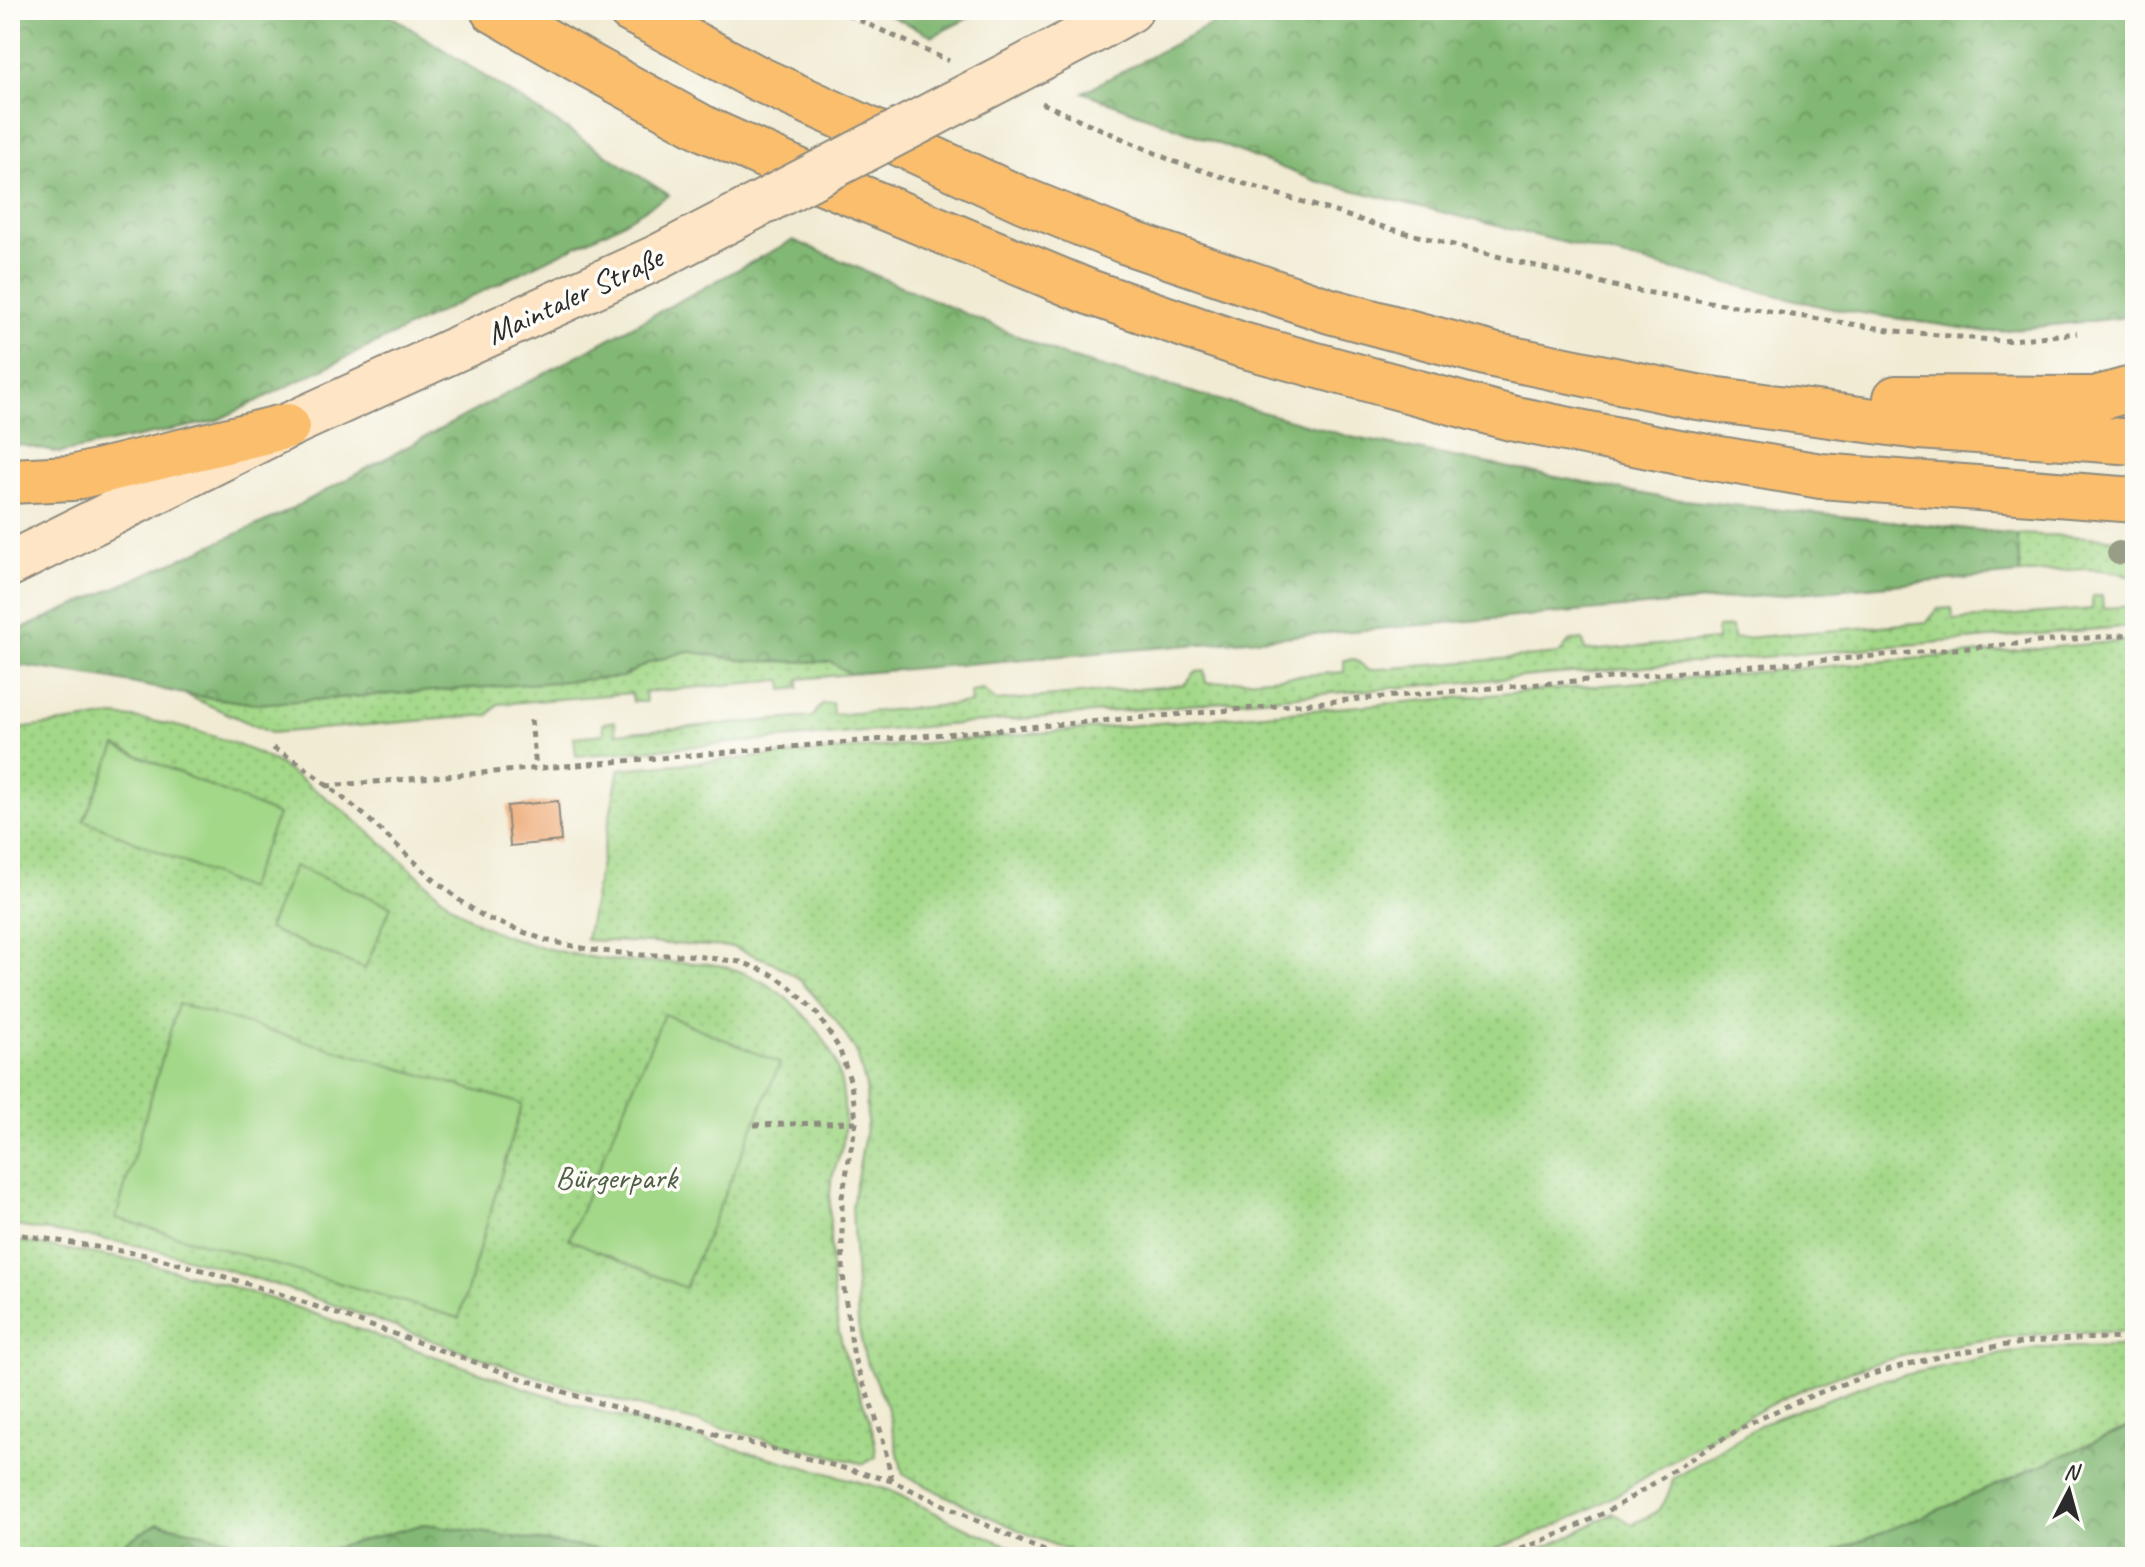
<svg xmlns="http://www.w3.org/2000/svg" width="2145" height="1567" viewBox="0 0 2145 1567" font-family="Caveat,sans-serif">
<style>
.grass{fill:url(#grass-dots);stroke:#67825a;stroke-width:2}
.forest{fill:url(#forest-crowns);stroke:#567250;stroke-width:2}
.garden{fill:#a3d888;stroke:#67825a;stroke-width:2}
.building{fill:#eda66f}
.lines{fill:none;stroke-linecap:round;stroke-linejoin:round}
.secondary-casing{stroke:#8e8b7f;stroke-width:48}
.trunk-casing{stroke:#8e8b7f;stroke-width:48}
.motorway-casing{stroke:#8e8b7f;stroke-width:48}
.path{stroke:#8e8b7f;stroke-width:5;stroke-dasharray:6 6;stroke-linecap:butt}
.secondary{stroke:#fde5c5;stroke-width:44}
.trunk{stroke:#fabe6d;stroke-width:44}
.motorway{stroke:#fabe6d;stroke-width:44}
.secondary-bridge-casing{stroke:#8e8b7f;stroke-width:48;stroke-linecap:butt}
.secondary-bridge{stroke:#fde5c5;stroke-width:44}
.tree{fill:#989e86}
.labels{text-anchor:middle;stroke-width:7;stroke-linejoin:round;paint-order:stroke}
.street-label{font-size:32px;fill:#2b2b2b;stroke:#fdfcf7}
.park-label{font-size:32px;fill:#4f5f47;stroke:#fdfcf7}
</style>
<defs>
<pattern id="grass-dots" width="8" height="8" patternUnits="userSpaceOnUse" patternTransform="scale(2)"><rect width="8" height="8" fill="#a3d888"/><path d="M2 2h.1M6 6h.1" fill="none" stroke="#8cba76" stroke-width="1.8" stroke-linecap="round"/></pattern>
<pattern id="forest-crowns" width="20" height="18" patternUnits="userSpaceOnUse" patternTransform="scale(2)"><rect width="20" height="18" fill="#82b874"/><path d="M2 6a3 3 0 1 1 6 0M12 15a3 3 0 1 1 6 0" fill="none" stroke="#6b965f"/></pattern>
</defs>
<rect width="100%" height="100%" fill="#fdfcf7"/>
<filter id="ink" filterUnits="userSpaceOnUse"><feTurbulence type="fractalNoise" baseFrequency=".0125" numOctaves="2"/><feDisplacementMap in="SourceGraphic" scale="16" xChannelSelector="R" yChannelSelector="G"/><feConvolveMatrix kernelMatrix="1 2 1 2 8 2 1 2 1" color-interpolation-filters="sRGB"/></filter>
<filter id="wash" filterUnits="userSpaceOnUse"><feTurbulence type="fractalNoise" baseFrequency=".006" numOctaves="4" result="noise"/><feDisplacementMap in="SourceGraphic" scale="32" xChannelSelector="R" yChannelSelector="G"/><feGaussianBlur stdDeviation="1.8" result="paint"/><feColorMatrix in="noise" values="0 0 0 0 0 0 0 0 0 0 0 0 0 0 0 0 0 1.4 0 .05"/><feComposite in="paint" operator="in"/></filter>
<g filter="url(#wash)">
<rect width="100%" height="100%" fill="#f1ebd3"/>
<path class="grass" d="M2017 534 2135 539V578C2099 563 2058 571 2020 574Z
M2092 596H2102L2103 608 2135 606V626L576 756 574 737 604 734 603 723 615 721 616 733 812 717 822 704 832 703 833 715 971 703 970 692 983 690 996 701 1184 685 1195 672 1204 671 1206 683 1344 672V660L1355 659 1368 670 1559 654 1570 641 1583 640 1585 651 1717 640V628L1732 627 1733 639 1927 622 1938 609 1952 608 1953 620 2092 609Z
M2135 640V1332C2023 1329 1905 1345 1801 1390 1778 1400 1754 1413 1731 1426 1690 1448 1651 1474 1611 1498 1567 1523 1520 1542 1471 1557H1085C1022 1533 962 1505 903 1474L887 1406 865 1358 858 1325 852 1206 867 1123 866 1087 857 1053 835 1019 798 978 772 962 732 947 586 940 619 769Z
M687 651 748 661 832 662 850 674 799 679V688L783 690 782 680 645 692 646 702H633L631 693 498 704 489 715 271 733 184 694 257 704 622 677 648 663Z
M114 716C164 720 225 736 269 759 280 764 290 773 300 779 331 800 360 823 388 848 426 881 453 915 501 934 543 950 589 959 634 962 659 963 684 961 709 964 754 969 794 998 821 1035 842 1065 848 1105 843 1142 841 1156 833 1169 831 1184 829 1197 830 1213 830 1227 830 1264 833 1309 842 1344 852 1382 875 1417 876 1457L864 1464C749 1435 633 1408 520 1371 396 1330 275 1278 147 1248 102 1237 55 1233 10 1225V730Z
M10 1240 143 1262 209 1280 278 1301 522 1387 598 1411 889 1490 958 1524 1034 1557H650L425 1524 304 1556 158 1523 101 1557H10Z
M2117 1346 2135 1347V1424L1941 1509 1821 1557H1523L1566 1538 1613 1513 1632 1524C1660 1513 1665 1508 1673 1479L1765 1422 1873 1382 1986 1357 2037 1348Z"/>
<path class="forest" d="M10 10H382L669 195 615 227 216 421 60 453 10 443Z
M878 10H984L933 36Z
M1238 10H2135V314L2128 317 1988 332 1828 308 1316 181 1083 92Z
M793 240 1067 357 1351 437 1664 498 2017 534 2020 574 850 674 831 662 748 661 687 651 648 663 622 677 256 704 184 694 107 678 10 664V634L282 514Z
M2135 1424V1557H1821L1941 1509Z
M158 1523 304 1556 425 1524 650 1557H101Z"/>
<path class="garden" d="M116 746 278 815 247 889 84 820Z
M294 866 391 906 365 969 268 929Z
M178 1004 522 1104 459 1318 116 1218Z
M664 1014 780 1063 685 1288 569 1239Z"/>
<g id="blocks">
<path class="building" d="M558 801 561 841 510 846 507 806Z"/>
</g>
</g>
<g filter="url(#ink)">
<use href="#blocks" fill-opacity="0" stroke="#8e8b7f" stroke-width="2"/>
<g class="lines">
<g class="secondary-casing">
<path id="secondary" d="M1087 34 1130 10
M10 564 287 426 658 257"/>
</g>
<g class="trunk-casing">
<path id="trunk" d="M493 10 581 61 707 130 821 181 1089 292 1242 345 1511 418 1678 452 1821 476 2135 500
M10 481 72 478 287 426"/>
</g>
<g class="motorway-casing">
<path id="motorway" d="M630 10 759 79 1023 200 1127 242 1330 311 1493 355 1697 397 1919 427 2135 442
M1896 398 2095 399 2135 388"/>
</g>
<path class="path" d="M837 10 949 61
M1042 103 1175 162 1383 227 1626 289 1896 331 2002 341 2077 333
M531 720 536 768
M273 748 299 763 363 814 432 878 463 903 486 918 545 940 592 950 640 955H687L741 962 770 973 788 985 816 1012 839 1048 850 1080 854 1102 856 1122 842 1197V1241L844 1289 854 1358 882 1435 892 1481
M326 786 2135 634
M754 1125 856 1122
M10 1233 146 1255 209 1272 280 1294 520 1378 599 1403 892 1481 1027 1544 1060 1557
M1498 1557C1536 1545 1580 1526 1615 1507 1655 1484 1693 1456 1733 1433 1849 1368 2002 1333 2135 1339"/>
<use href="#secondary" class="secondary"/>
<use href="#trunk" class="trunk"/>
<use href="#motorway" class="motorway"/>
<g class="secondary-bridge-casing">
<path id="secondary-bridge" d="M658 257 1087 34"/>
</g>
<use href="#secondary-bridge" class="secondary-bridge"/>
</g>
<circle class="tree" cx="2119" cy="553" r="12"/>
</g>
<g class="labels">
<g class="street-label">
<text transform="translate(574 295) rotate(-25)" y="11">Maintaler Straße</text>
</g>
<g class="park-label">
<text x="616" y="1188">Bürgerpark</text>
</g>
</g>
<rect width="2145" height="1567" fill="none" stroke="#fdfcf7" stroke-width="40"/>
<g transform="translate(2069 1491) rotate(6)" stroke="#fdfcf7" stroke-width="6" paint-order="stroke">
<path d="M0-6L14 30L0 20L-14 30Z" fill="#2b2b2b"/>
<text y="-12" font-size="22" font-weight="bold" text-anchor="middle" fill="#2b2b2b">N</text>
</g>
</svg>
